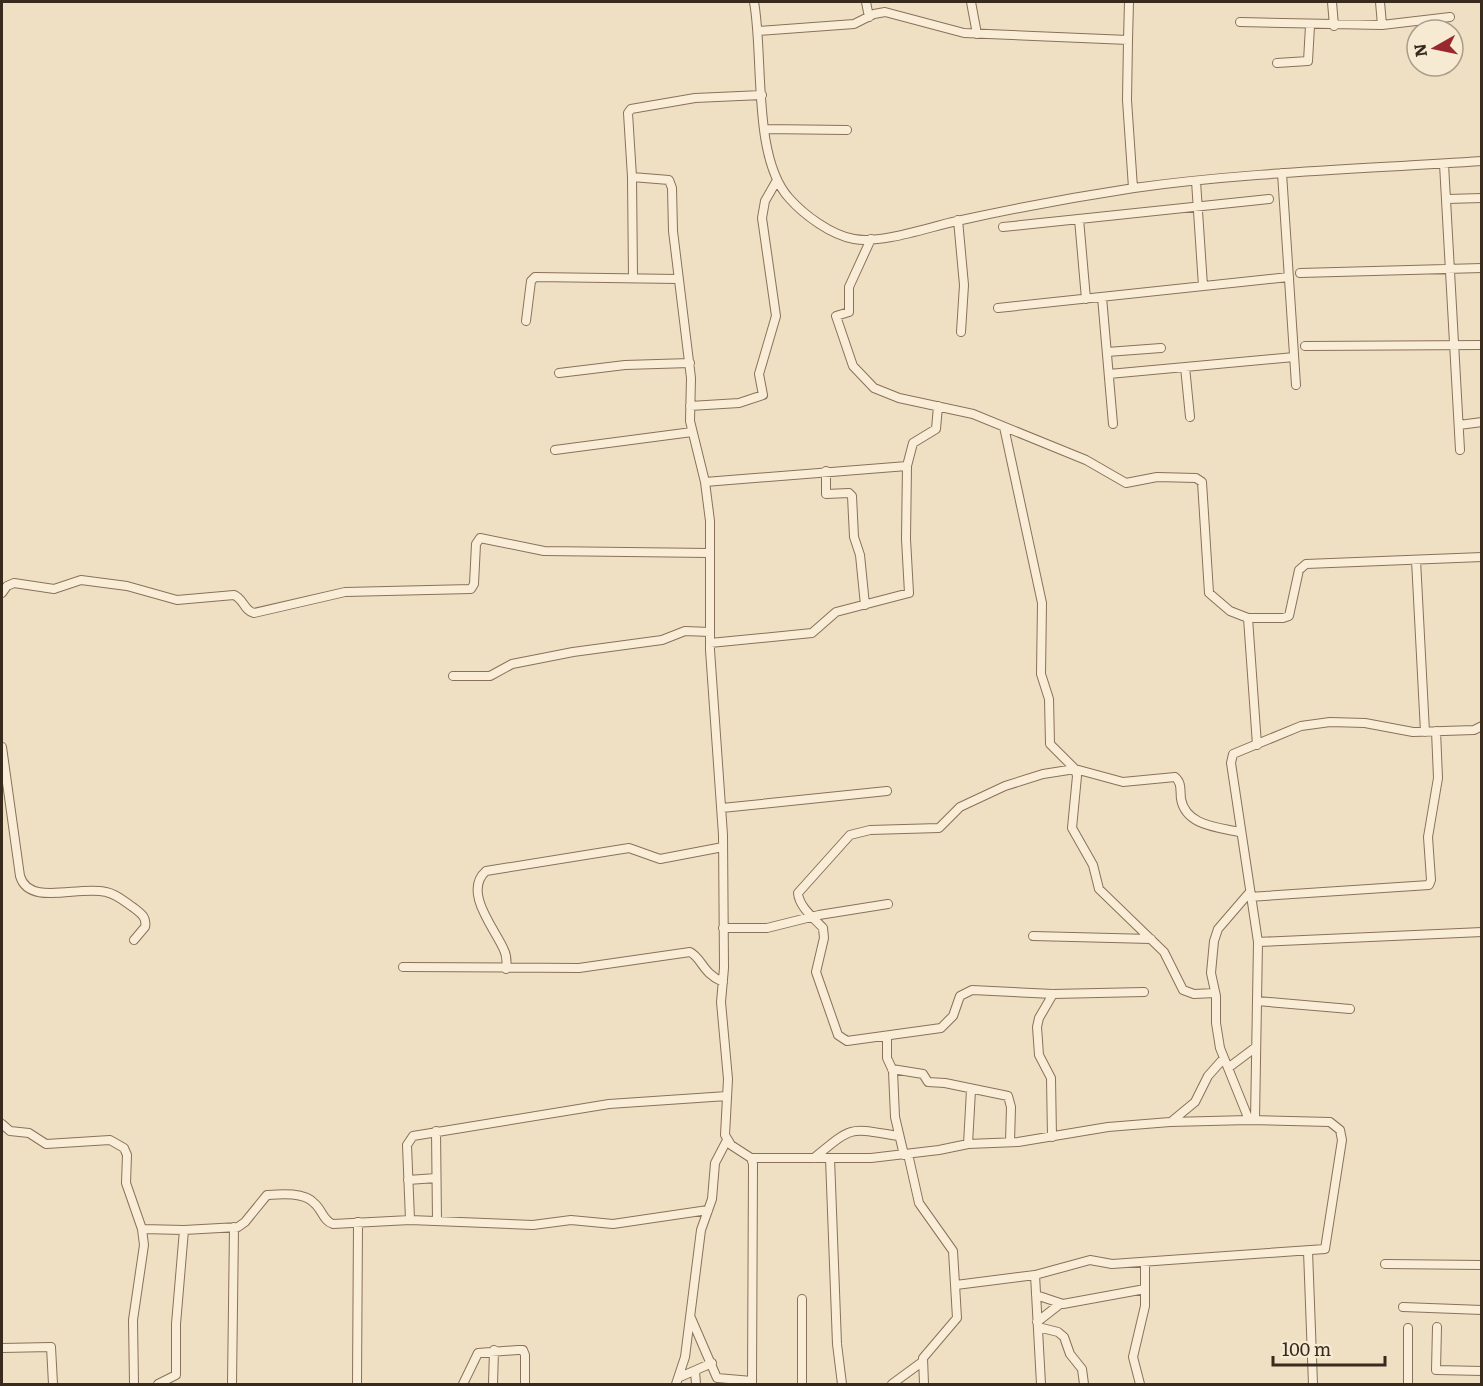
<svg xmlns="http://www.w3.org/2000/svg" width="1483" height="1386" viewBox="0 0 1483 1386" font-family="Literata,serif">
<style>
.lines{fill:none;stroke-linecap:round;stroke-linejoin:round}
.street-casing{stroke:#89715a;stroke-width:10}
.street{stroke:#f9edd7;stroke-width:8}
</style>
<rect width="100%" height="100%" fill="#efe0c4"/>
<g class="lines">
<g class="street-casing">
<path id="street" d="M754 2C764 56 752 157 789 198 804 215 831 235 854 239 882 244 929 227 957 221 1016 208 1075 197 1134 188 1249 172 1365 169 1482 161
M866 2 869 17
M971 2 977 34
M1332 2 1334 26
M1240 22 1382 25 1380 2
M1382 25 1450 17
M758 31 854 24 874 14 885 12 964 33 1128 40 1127 100 1133 188
M1128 40 1129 2
M1277 63 1308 61 1310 26
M764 129 847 130
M1444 164 1460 450
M1282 173 1296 385
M632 177 633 278
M1196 181 1203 286
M1447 199 1482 198
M1079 219 1086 299
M958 220 964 285 961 332
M1003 227 1269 199
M871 239 849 287V312L836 316 853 366 874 388 899 398 973 414 1086 460 1126 483 1157 477 1196 478 1202 482 1209 593 1230 611 1248 618 1257 745
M1300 273 1482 268
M1102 297 1113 424
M998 308 1289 277
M526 321 531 281 535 277 678 279
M1305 346 1482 345
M1107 352 1161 348
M1185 367 1190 417
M559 373 625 365 690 363
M1109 374 1294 357
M690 406 739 403 763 395 759 374 776 316 762 218 765 201 777 180
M1459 425 1482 422
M1004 427 1042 603 1041 674 1049 699 1050 744 1075 769 1077 776 1072 828 1093 865 1099 889 1164 952 1183 990 1194 994 1215 993
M555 450 692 432
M826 471V494L849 493 852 496 854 537 860 555 865 605
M705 482 907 466
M1416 560 1425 732
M2 593 7 586 14 583 54 589 81 580 127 586 177 600 234 595C244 599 244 611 254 613L345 592 471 589 474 584 476 544 480 538 544 551 710 553
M1248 618H1283L1289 616 1299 570 1306 564 1482 557
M710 643 812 633 836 612 909 593 906 539 907 466 913 443 936 429 938 406
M453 676H490L512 664 573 652 662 640 685 631 710 632
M2 747 20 876C29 907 79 885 106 892 117 894 125 902 134 908 142 914 147 918 145 927L134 940
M722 808 887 791
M1249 893 1218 929 1214 941 1211 973 1216 996V1023L1220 1048 1249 1120
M1249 897 1429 885 1431 880 1428 837 1438 778 1436 731
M723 928H767L819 915 888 904
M1033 936 1151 939
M1258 942 1482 932
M403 967 579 968 690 952C702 958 702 973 723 982
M506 969C507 962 507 956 504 950 496 930 462 892 486 871L629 848 660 859 723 847
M1144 992 1053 994 972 990 960 996 953 1016 941 1028 847 1041 838 1035 816 972 824 938 823 928C814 918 799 907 798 893L850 835 870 830 939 828 960 807 1005 786 1043 774 1075 769 1123 782 1175 777C1182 783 1180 790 1181 799 1186 826 1218 827 1239 832
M1257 1001 1350 1009
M887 1036V1058L893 1071 895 1117 904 1155
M1228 1068 1256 1047
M892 1069 923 1074 928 1082 945 1083 1008 1096 1011 1107 1010 1142
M1255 1120 1258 942 1231 763 1233 754 1301 726 1330 722 1365 723 1413 732 1474 730 1482 726
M1172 1121 1195 1102 1208 1076 1224 1058
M2 1124 10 1131 29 1133 46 1144 110 1140 124 1148 127 1155 126 1183 142 1229 144 1245 133 1320 134 1384
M436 1131 437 1221
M1052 1137 1051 1078 1039 1055 1037 1027 1039 1018 1053 994
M968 1144 971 1090
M908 1154 919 1203 953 1251 957 1318 923 1358 924 1384
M751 1158H871L939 1150 968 1144 1018 1142 1108 1127 1170 1122 1249 1120 1330 1122 1340 1130 1342 1140 1325 1249 1112 1264 1090 1260 1035 1275 956 1285
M814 1158C854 1125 848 1128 899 1136
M830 1158 837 1344 842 1384
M408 1180 436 1178
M410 1220 407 1145 413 1136 609 1104 727 1096
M142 1229 184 1230 238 1227 245 1222 267 1195C281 1194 304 1192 314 1203 322 1209 323 1221 333 1224L410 1220 533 1225 571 1220 613 1224 708 1210
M1308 1251 1313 1384
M1385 1264 1482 1265
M1035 1275 1041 1384
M1036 1295 1063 1304 1145 1289
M802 1299V1384
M1403 1307 1482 1310
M691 1318 717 1378 752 1381
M1037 1322 1060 1304
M1038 1327 1058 1332 1064 1337 1070 1354 1082 1369 1084 1384
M1437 1327 1436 1370 1482 1371
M2 1348 51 1347 53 1384
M695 1371 696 1384
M680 1377 712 1363
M158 1384 176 1375V1324L184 1230
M232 1384 234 1227
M357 1384 358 1222
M463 1384 478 1353 518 1350H523L525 1355V1384
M493 1384 494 1350
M676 1384 685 1357 701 1230 712 1199 715 1163 727 1140
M752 1384 753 1164 751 1158 731 1145 725 1135 728 1079 721 1002 724 968 723 835 710 650V521L705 482 690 421 691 378 673 231 672 188 669 180 632 177 628 113 631 109 695 98 762 95
M892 1384 922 1362
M1140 1384 1133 1357 1145 1306V1262
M1408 1384V1328"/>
</g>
<use href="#street" class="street"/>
</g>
<rect width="1483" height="1386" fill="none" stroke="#392a1e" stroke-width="6"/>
<g transform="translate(1435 48) rotate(261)"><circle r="28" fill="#f6ead3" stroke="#aa9d8b" stroke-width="1.5"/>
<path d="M0-4.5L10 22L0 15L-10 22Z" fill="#99292f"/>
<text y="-9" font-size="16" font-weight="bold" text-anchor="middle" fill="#392a1e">N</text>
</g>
<path d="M1273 1356v9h112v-9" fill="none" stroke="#392a1e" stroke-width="3"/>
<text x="1282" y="1356" font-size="18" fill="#392a1e" stroke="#f6ead3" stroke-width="4.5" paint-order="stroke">100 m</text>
</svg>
